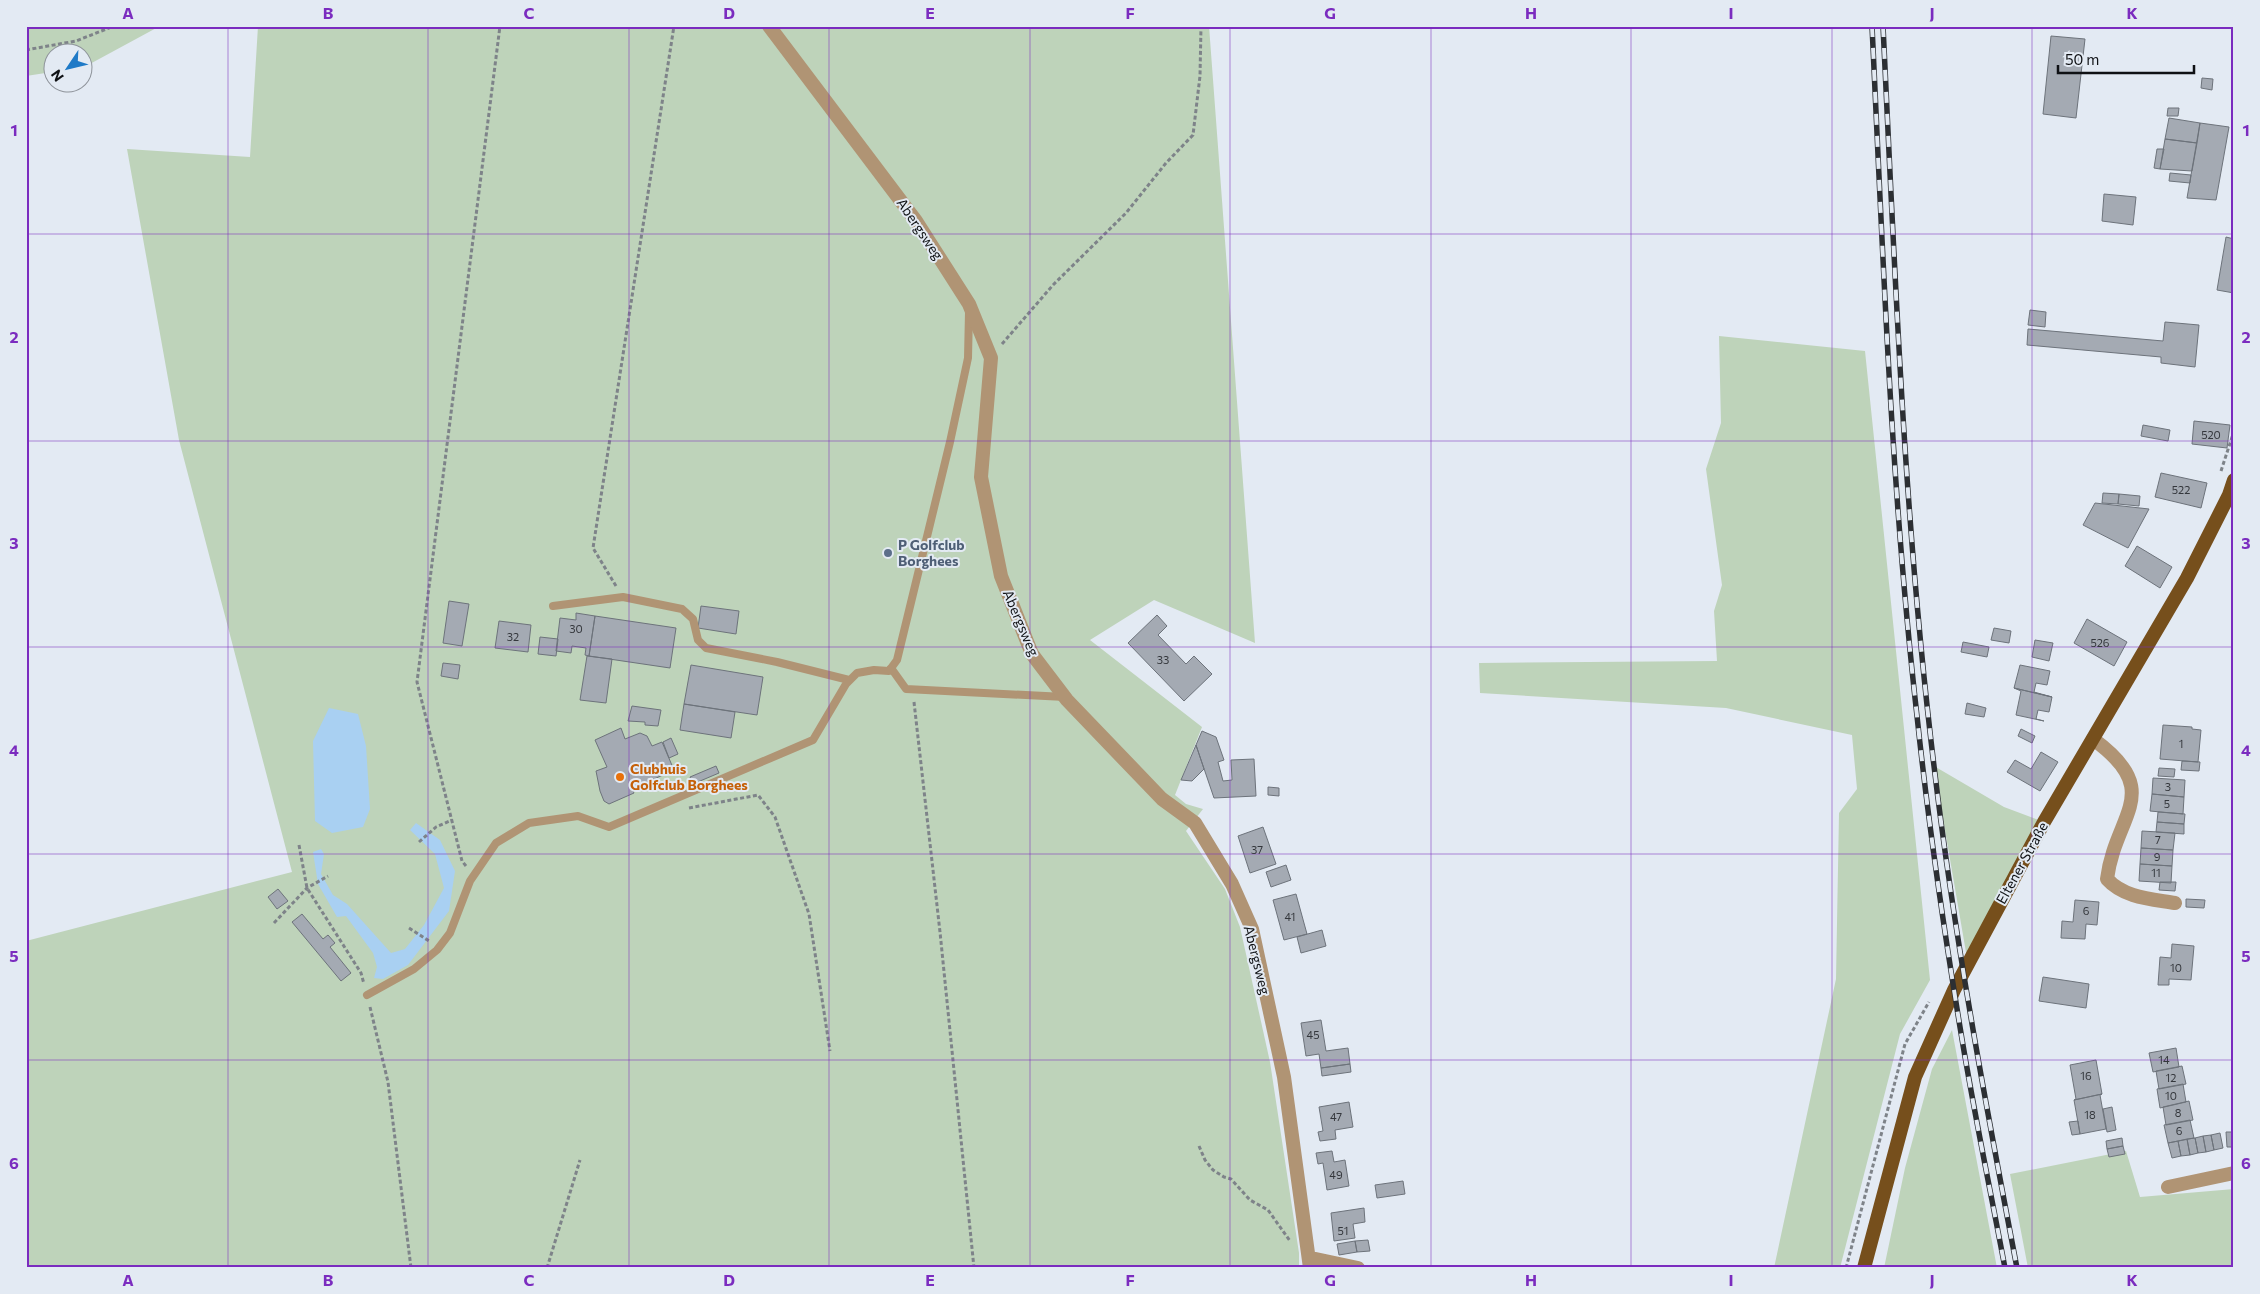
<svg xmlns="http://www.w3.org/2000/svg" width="2260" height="1294" viewBox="0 0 2260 1294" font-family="Commissioner,sans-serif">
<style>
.green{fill:#bed3ba}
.water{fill:#a9d0f2}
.building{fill:#a4aab3;stroke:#6d737b}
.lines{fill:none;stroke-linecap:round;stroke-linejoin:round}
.path{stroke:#7e8389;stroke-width:3;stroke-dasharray:4 2.5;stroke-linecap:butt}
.service{stroke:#b09474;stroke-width:8}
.minor{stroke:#b09474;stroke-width:14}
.primary{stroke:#764f1c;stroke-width:14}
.rail-casing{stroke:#2c2f33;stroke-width:5.5}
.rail{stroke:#e3eaf3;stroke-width:4;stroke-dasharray:11;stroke-linecap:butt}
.grid{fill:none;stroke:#7b2cbf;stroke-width:1;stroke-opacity:0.55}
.service-dot{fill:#5c6f8a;stroke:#e3eaf3;stroke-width:2}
.food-dot{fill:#e8710a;stroke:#e3eaf3;stroke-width:2}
.labels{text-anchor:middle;stroke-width:4;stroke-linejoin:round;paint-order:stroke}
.number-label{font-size:11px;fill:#34373c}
.street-label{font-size:14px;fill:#0f1114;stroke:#e3eaf3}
.service-label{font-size:14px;font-weight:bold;fill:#4e5e75;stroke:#e3eaf3;text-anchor:start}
.food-label{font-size:14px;font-weight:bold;fill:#c56008;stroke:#e3eaf3;text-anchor:start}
.neatline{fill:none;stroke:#7b2cbf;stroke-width:2}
.grid-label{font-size:16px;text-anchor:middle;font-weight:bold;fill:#7b2cbf}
</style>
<rect width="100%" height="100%" fill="#e3eaf3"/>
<path class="green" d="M26 26H160L88 65 83 66 82 52H52V72L26 76Z
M258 26H1209L1255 643 1154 600 1090 640 1202 727 1175 795 1186 804 1203 809 1186 831 1225 889 1240 927 1270 1062 1299 1253V1268H26V941L292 872 179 440 127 149 250 157Z
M1719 336 1865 351 1930 980 1900 1034 1840 1268H1774L1836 979 1839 813 1857 789 1852 735 1726 708 1480 693 1479 663 1717 661 1714 611 1722 585 1706 469 1721 423Z
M1934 766 2004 807 2044 822 1968 964Z
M1952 1030 1997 1268H1884L1905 1168 1932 1069Z
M2126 1151 2140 1197 2234 1189V1268H2028L2010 1174Z"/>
<path class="water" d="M329 708 358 714 366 746 370 809 363 827 332 833 315 821 313 741Z
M416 823 440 840 455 871 449 911 408 965 383 979 374 978 377 967 373 953 346 916 337 917 318 884 313 852 321 849 324 854 321 874 333 895 347 904 391 953 405 949 424 925 444 888 435 854 410 830Z"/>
<path class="building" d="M2051 36 2085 39 2076 118 2043 114Z
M2202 78 2213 79 2212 90 2201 88Z
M2168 108H2179L2178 116H2167Z
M2169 118 2200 123 2197 143 2165 139Z
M2200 123 2229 127 2216 200 2187 198Z
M2165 139 2197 143 2192 171 2160 169Z
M2157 149H2164L2160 169 2154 168Z
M2170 173 2191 175 2190 183 2169 181Z
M2104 194 2136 197 2133 225 2102 221Z
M2226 237 2234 239V293L2217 290Z
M2030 310 2046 312 2045 327 2028 325Z
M2165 322 2199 325 2195 367 2161 363V357L2027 345 2028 329 2163 341Z
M2194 421 2230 425 2227 448 2192 444Z
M2143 425 2170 430 2168 441 2141 436Z
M2161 473 2207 483 2201 508 2155 497Z
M2103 493 2119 494 2118 504 2102 503Z
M2119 494 2140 496 2139 506 2118 504Z
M2095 503 2149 509 2128 548 2083 525Z
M2137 546 2172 567 2160 588 2125 566Z
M449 601 469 604 462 646 443 643Z
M701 606 739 611 736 634 698 628Z
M576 613 595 616 589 656 585 655 586 648 572 646 571 653 556 651 560 618 576 620Z
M1157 615 1167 626 1158 635 1186 664 1194 656 1212 674 1184 701 1128 643Z
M595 616 676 628 670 668 589 656Z
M2087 619 2127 642 2114 666 2074 643Z
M499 621 531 625 528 652 495 648Z
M1994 628 2011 631 2009 643 1991 640Z
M540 637 558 639 556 656 538 654Z
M2035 640 2053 643 2049 661 2032 657Z
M1963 642 1989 647 1987 657 1961 652Z
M587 656 612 659 606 703 580 700Z
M443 663 460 665 458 679 441 676Z
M691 665 763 677 757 715 684 704Z
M2020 665 2050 671 2047 685 2036 683 2034 692 2052 697 2014 688Z
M2014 688 2052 697 2049 712 2038 710 2036 719 2044 721 2016 715 2021 691Z
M1967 703 1986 708 1984 717 1965 714Z
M684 704 735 712 731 738 680 730Z
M632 706 661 710 658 726 645 725V722L628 721Z
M2163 725 2192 727V729L2201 730 2198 762 2160 759Z
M621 728 625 739 640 733 647 736 652 746 662 742 674 770 632 789 634 793 609 804 604 801 600 791 596 771 607 767 595 740Z
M2021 729 2035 736 2032 743 2018 736Z
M1202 731 1216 737 1224 760 1218 762 1223 781 1232 780 1231 760 1254 759 1256 796 1214 798 1196 745Z
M671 738 678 754 669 758 663 742Z
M1196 745 1204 769 1192 781 1181 780Z
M2041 752 2058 762 2040 791 2007 772 2015 760 2031 769Z
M2182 761 2200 762 2199 771 2181 770Z
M716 766 719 773 693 784 690 777Z
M2159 768 2175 769 2174 777 2158 776Z
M2153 778 2185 780 2184 797 2152 794Z
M1268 787 1279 788V796L1268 795Z
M2152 794 2184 797 2183 814 2150 811Z
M2158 812 2185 814 2184 824 2157 822Z
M2157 822 2184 824V834L2156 832Z
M1263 827 1276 864 1250 873 1238 836Z
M2142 831 2175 833 2173 850 2141 848Z
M2141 848 2173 850 2172 866 2140 864Z
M2140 864 2172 866 2171 883 2139 881Z
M1286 865 1291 880 1271 887 1266 872Z
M2160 882H2176L2175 891 2159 890Z
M278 889 288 901 277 909 268 897Z
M1296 894 1307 934 1284 940 1273 900Z
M2186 899 2205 900 2204 908 2186 907Z
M2075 900 2099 902 2097 925 2086 924 2085 939 2061 938 2062 921 2073 922Z
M302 914 323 939 328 935 335 943 330 947 351 973 341 981 292 922Z
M1322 930 1326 946 1301 953 1297 937Z
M2172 944 2194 946 2191 980 2169 979V985H2158L2160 957 2171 958Z
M2043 977 2089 984 2086 1008 2039 1001Z
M1321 1020 1326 1051 1348 1048 1350 1064 1321 1068 1319 1054 1306 1056 1301 1023Z
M2176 1048 2179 1067 2153 1072 2149 1053Z
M2096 1060 2102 1094 2074 1100 2076 1099 2070 1065Z
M1350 1064 1351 1072 1322 1076 1321 1068Z
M2182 1066 2186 1084 2159 1089 2156 1071Z
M2183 1084 2186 1102 2160 1108 2157 1089Z
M2102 1094 2100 1095 2106 1129 2080 1134 2074 1100Z
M2189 1101 2193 1120 2166 1125 2163 1107Z
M1349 1102 1353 1127 1335 1130 1336 1139 1320 1141 1318 1132 1323 1131 1319 1107Z
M2112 1107 2116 1130 2107 1132 2103 1109Z
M2190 1120 2194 1138 2168 1143 2164 1125Z
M2078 1121 2080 1134 2072 1135 2069 1122Z
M2226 1132H2234V1147H2227Z
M2220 1133 2223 1148 2214 1150 2211 1135Z
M2211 1135 2214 1150 2206 1152 2203 1136Z
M2203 1136 2206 1152 2198 1153 2195 1138Z
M2122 1138 2123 1146 2107 1149 2106 1141Z
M2195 1138 2198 1153 2190 1155 2187 1139Z
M2187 1139 2190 1155 2181 1156 2178 1141Z
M2178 1141 2181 1156 2172 1158 2168 1143Z
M2123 1146 2125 1154 2109 1157 2107 1149Z
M1332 1151 1334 1162 1345 1160 1349 1186 1327 1190 1323 1163 1318 1164 1316 1153Z
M1403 1181 1405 1194 1377 1198 1375 1185Z
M1364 1208 1365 1222 1353 1224 1355 1238 1334 1241 1331 1213Z
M1368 1240 1370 1251 1357 1252 1355 1241Z
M1355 1241 1357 1252 1339 1255 1337 1244Z"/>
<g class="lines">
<path class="path" d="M26 50 76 41 114 26
M1002 344 1053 285 1126 213 1166 163 1193 135 1200 76 1201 26
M2221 471 2234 431
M616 586 593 548 674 26
M914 702 940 932 974 1268
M689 808 758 795 775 817 809 914 830 1051
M419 842 436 827 452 820
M299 845 307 888 361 973 364 984
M466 866 462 861 417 682 500 26
M274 923 307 888 328 876
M409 928 429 941
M370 1007 388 1082 411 1268
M1199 1146 1205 1160 1213 1170 1224 1177 1231 1179 1250 1200 1268 1210 1290 1241
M547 1268 580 1160
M1846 1268 1905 1044 1929 1002"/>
<path class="service" d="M553 606 623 597 682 609 693 619 698 640 706 648 777 662 849 680
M891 668 906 689 1065 697
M367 995 414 969 437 950 450 933 470 881 496 843 529 823 578 816 609 827 813 740 846 684 857 673 874 670 889 671 897 660 950 442 968 358 969 312"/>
<path class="minor" d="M769 26 916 221 969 304 991 358 981 477 1001 576 1032 654 1067 700 1162 799 1195 823 1232 884 1252 929 1284 1077 1310 1268
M2093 739C2166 792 2115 814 2107 879 2124 898 2152 899 2175 903
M2168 1187 2234 1173
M1311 1258 1358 1268"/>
<path class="primary" d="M1864 1268 1915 1077 1954 990 2044 822 2187 578 2229 495 2234 480"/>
<g class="rail-casing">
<path id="rail" d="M1872 26C1883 256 1891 487 1917 716 1928 820 1943 924 1960 1027 1973 1108 1990 1188 2005 1268
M1883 26C1895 273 1904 520 1934 766 1954 935 1985 1101 2017 1268"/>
</g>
<use href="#rail" class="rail"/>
</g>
<path class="grid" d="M228 26V1268M428 26V1268M629 26V1268M829 26V1268M1030 26V1268M1230 26V1268M1431 26V1268M1631 26V1268M1832 26V1268M2032 26V1268M26 234H2234M26 441H2234M26 647H2234M26 854H2234M26 1060H2234"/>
<circle class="service-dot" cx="888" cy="553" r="5"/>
<circle class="food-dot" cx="620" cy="777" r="5"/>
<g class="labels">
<g class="number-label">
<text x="2211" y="439">520</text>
<text x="2181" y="494">522</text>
<text x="576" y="633">30</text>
<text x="513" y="641">32</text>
<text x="2100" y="647">526</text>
<text x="1163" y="664">33</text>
<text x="2181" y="748">1</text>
<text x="2168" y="791">3</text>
<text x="2167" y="808">5</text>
<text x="2158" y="844">7</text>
<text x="1257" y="854">37</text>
<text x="2157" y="861">9</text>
<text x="2156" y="877">11</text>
<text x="2086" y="915">6</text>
<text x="1290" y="921">41</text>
<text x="2176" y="972">10</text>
<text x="1313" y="1039">45</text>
<text x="2164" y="1064">14</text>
<text x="2086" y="1080">16</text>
<text x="2171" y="1082">12</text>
<text x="2171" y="1100">10</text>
<text x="2178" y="1117">8</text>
<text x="2090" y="1119">18</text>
<text x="1336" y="1121">47</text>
<text x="2179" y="1135">6</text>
<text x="1336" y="1179">49</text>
<text x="1343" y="1235">51</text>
</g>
<g class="street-label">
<text transform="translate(920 229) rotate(56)" y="5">Abergsweg</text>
<text transform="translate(1021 623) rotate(67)" y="5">Abergsweg</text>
<text transform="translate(2022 863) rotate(-61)" y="5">Eltener Straße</text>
<text transform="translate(1257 960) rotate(76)" y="5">Abergsweg</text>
</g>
<g class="service-label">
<text x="898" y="550">P Golfclub<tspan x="898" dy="16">Borghees</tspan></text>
</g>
<g class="food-label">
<text x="630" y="774">Clubhuis<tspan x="630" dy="16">Golfclub Borghees</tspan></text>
</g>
</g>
<rect width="2260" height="1294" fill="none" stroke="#e3eaf3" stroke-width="55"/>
<g transform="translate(68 68) rotate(235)"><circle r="24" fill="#e3eaf3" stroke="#8e939a"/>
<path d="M0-4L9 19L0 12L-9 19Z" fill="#1f7ac7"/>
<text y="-8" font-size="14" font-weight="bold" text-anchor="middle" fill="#0f1114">N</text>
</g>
<path d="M2058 65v8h136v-8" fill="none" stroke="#0f1114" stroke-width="2.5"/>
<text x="2065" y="65" font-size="15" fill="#0f1114" stroke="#e3eaf3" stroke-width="4" paint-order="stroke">50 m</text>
<rect x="28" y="28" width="2204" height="1238" class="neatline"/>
<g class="grid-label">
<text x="128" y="19">A</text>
<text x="328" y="19">B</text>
<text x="529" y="19">C</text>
<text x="729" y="19">D</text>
<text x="930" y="19">E</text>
<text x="1130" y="19">F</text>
<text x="1330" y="19">G</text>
<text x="1531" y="19">H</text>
<text x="1731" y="19">I</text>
<text x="1932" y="19">J</text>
<text x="2132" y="19">K</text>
<text x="14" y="136">1</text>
<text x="2246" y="136">1</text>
<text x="14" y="343">2</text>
<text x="2246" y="343">2</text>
<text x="14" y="549">3</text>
<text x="2246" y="549">3</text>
<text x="14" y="756">4</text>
<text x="2246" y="756">4</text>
<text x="14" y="962">5</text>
<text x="2246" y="962">5</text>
<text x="14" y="1169">6</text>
<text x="2246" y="1169">6</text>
<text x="128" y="1286">A</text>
<text x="328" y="1286">B</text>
<text x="529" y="1286">C</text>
<text x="729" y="1286">D</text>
<text x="930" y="1286">E</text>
<text x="1130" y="1286">F</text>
<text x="1330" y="1286">G</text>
<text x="1531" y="1286">H</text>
<text x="1731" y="1286">I</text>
<text x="1932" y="1286">J</text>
<text x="2132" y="1286">K</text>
</g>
</svg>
